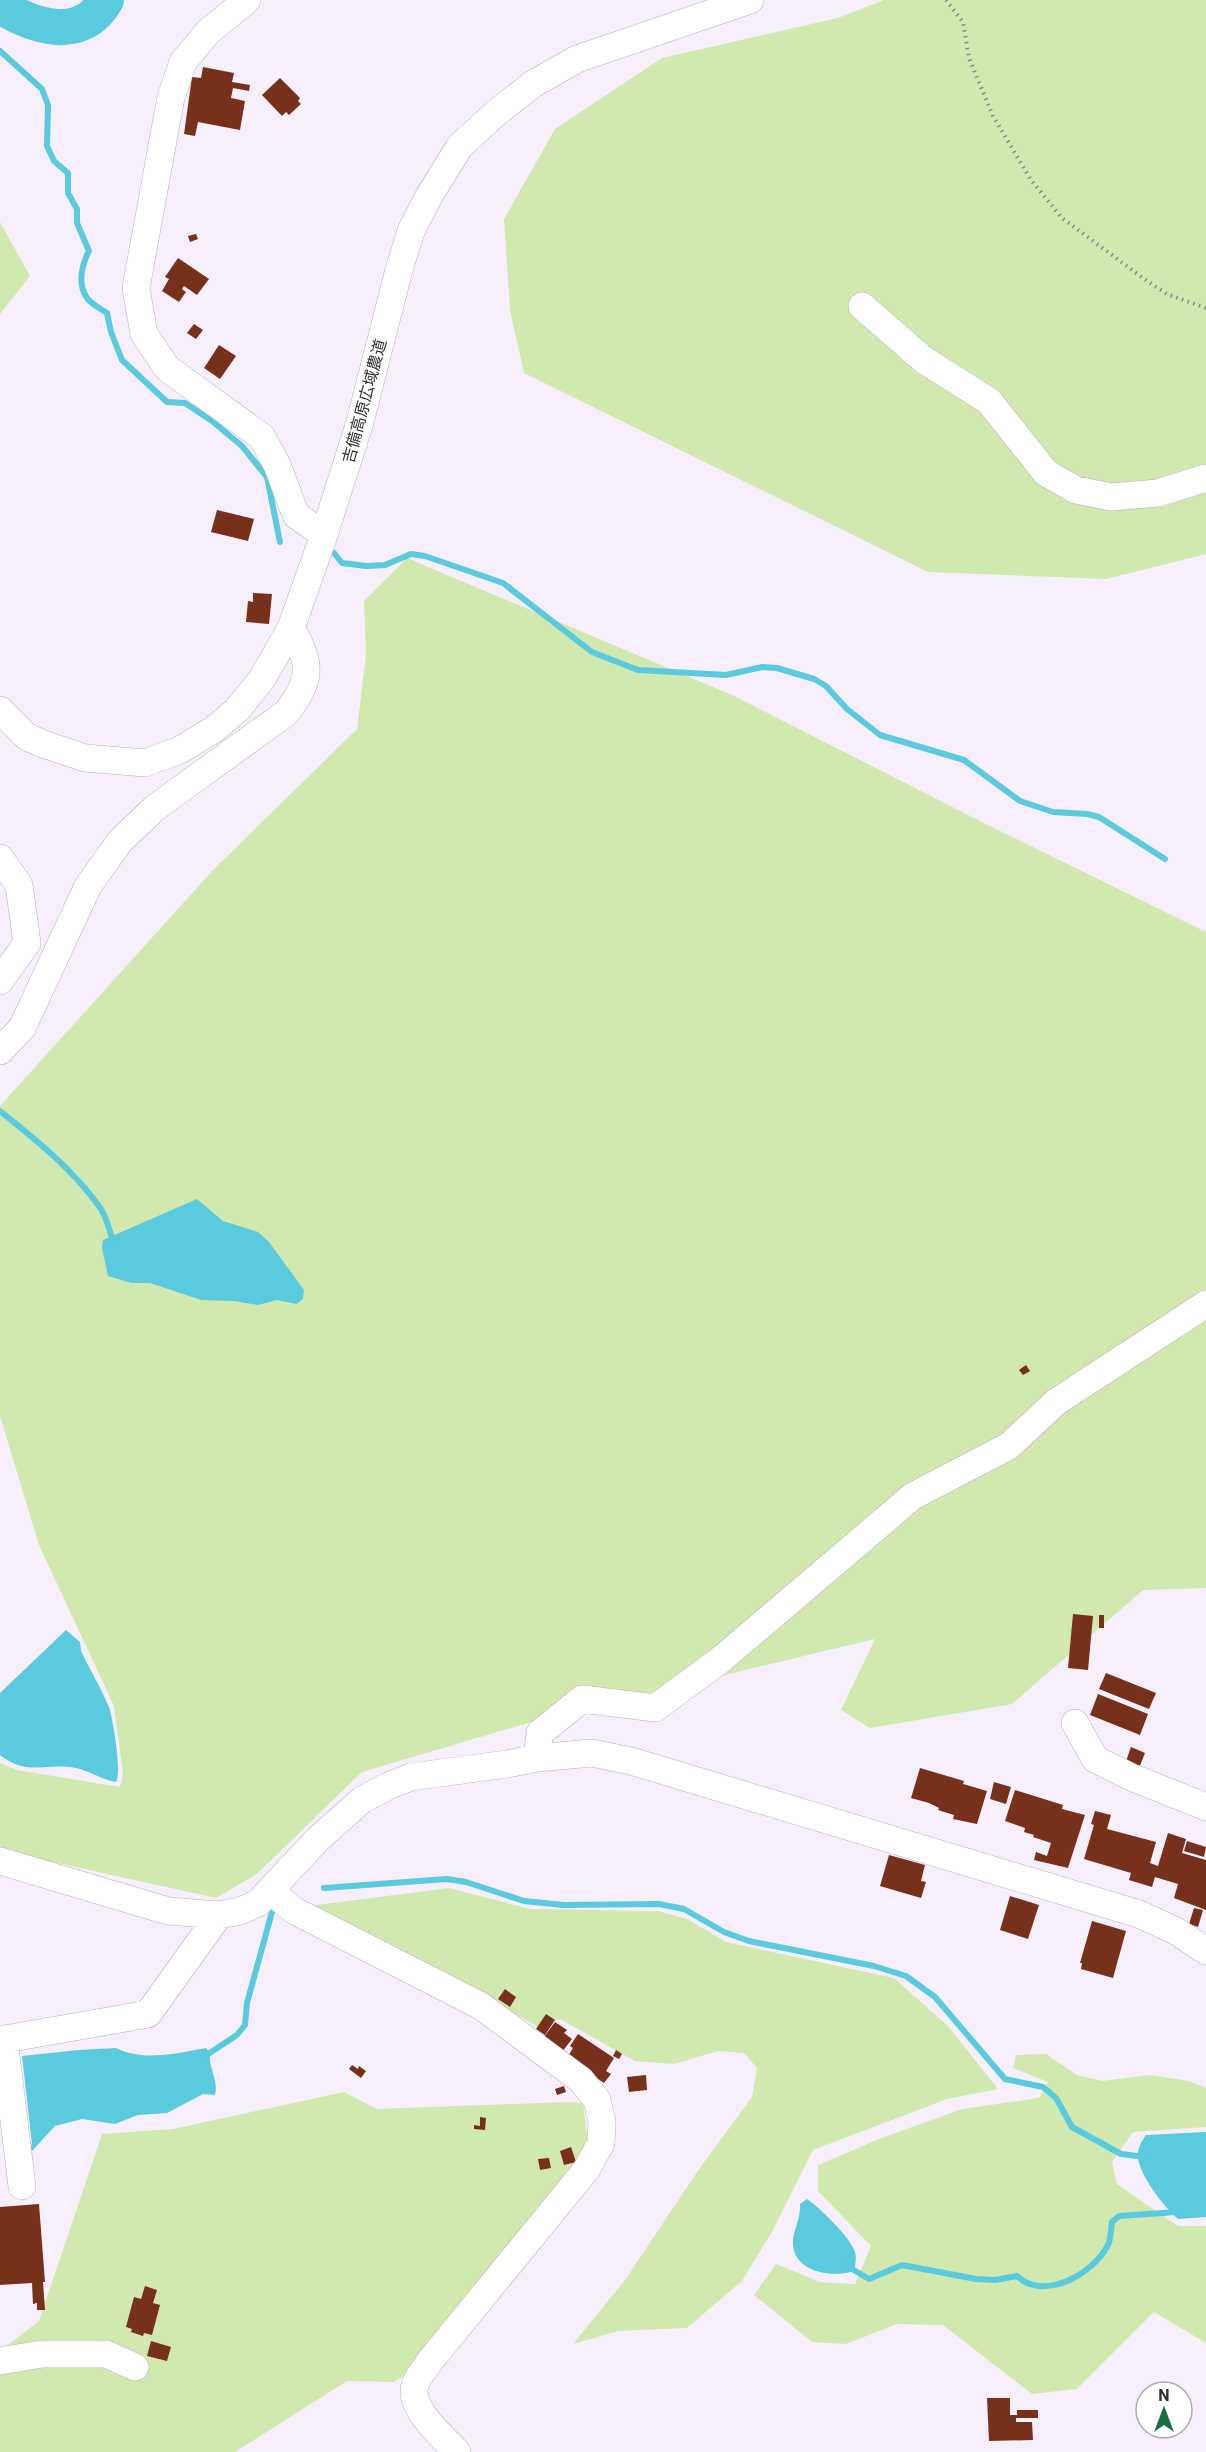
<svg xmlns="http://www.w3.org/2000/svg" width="1206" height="2452" viewBox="0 0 1206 2452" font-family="Roboto,'Noto Sans JP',sans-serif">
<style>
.green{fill:#d1e9af}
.water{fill:#5acade}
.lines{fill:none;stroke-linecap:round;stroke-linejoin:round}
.stream{stroke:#5acade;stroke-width:6}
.river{stroke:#5acade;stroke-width:36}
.building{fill:#773019}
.minor-casing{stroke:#b7afbc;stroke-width:28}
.path{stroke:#8c8790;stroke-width:4;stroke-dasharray:1.5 4.5;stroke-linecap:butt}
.minor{stroke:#fff;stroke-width:27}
.labels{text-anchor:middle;stroke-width:6;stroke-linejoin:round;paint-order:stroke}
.street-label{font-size:16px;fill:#322f34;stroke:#fff}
</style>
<rect width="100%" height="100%" fill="#f8effd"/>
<path class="green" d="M884 0H1206V554L1106 579 928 572 524 373 510 310 504 219 555 129 662 58 838 18Z
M0 222 30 276 0 314Z
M407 558 732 695 982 822 1206 932V1588L1143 1590 1012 1704 870 1728 841 1710 875 1639 545 1718 362 1772 257 1874 216 1898 3 1851 0 1850V1763L17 1770 120 1787 123 1774 114 1706 39 1545 0 1416V1106L213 870 357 729 366 655 364 601Z
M449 1888 530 1909 658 1911 687 1919 726 1942 894 1978 948 2026 998 2089 947 2099 813 2150 773 2230 742 2281 687 2328 618 2331 573 2344 625 2280 697 2172 752 2097 757 2068 744 2053 718 2051 674 2064 635 2061 560 2019 538 2027 467 1986 309 1906Z
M1046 2054 1077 2075 1102 2081 1150 2075 1189 2081 1206 2088V2127L1133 2132 1112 2162 1117 2184 1178 2226H1206V2343L1154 2312 1077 2389 1032 2394 943 2325 897 2324 846 2344 812 2342 754 2295 776 2264 820 2282 855 2284 871 2246 818 2191V2165L879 2139 962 2109 1039 2098 1048 2082 1013 2068 1016 2055Z
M344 2092 377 2109 567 2102 583 2103 588 2143 575 2171 417 2367 394 2382 347 2381 235 2452H0V2351L39 2321 102 2134 173 2129Z"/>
<path class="water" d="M197 1199 223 1221 258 1232 269 1242 304 1290 303 1299 296 1304 277 1300 258 1305 234 1301 201 1300 150 1283H132L108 1276 102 1248 103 1240Z
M66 1630 80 1642 81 1651C90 1670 101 1688 109 1707 113 1720 122 1772 116 1782 102 1780 90 1771 76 1768 45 1762 28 1777 0 1755V1693Z
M116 2048C143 2062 177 2053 206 2048L210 2053C208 2068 219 2080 215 2095L203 2094 167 2113 138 2115 115 2124 82 2119 55 2126 32 2151 29 2148 32 2144 22 2056 79 2050Z
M1206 2132V2217L1178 2219C1164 2207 1140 2176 1138 2158 1137 2149 1141 2142 1146 2135Z
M807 2199C820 2208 851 2238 855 2252 857 2259 855 2265 854 2271 834 2278 795 2273 793 2245 792 2232 801 2220 800 2204Z"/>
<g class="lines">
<path class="stream" d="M0 51 42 89 48 105 47 146 54 161 68 173V193L77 209V223L89 251C82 264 77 284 87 298 91 304 101 309 107 313L111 332 122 360 167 402 185 403 212 421 242 446 267 477 280 542
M334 553 342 563 366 566 385 565 411 554 425 556 503 583 592 652 638 670 726 675 762 667 777 668 814 679 826 686 847 709 880 735 964 760 1020 801 1053 812 1087 814 1099 817 1165 859
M0 1111C36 1140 74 1170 101 1209 107 1218 110 1233 114 1244
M324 1888 447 1879 466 1882 524 1901 564 1905 659 1904 684 1909 724 1932 749 1941 874 1966 906 1976 935 1997 1005 2079 1043 2087 1056 2098 1072 2127 1121 2154 1146 2157
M205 2056 237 2035 245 2025 247 2003 272 1912
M847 2266 869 2279 902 2265 976 2279 995 2280 1017 2276C1044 2302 1093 2274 1108 2245 1111 2239 1111 2229 1112 2222L1119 2216 1177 2212"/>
<path class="river" d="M0 6C34 27 82 43 106 0"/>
</g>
<path class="building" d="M203 67 234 73 232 82 250 85 249 91 233 88 231 98 245 101 240 130 198 122 195 136 184 134 192 77 201 78Z
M280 78 300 98 298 101 301 104 289 115 286 112 282 116 262 95Z
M196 234 198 239 190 242 188 236Z
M178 258 209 279 197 295 184 286 182 289 186 292 179 302 162 291 169 279 165 277Z
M194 324 203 330 196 339 187 333Z
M219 345 236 356 220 379 204 368Z
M217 510 254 519 248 541 211 532Z
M253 593 272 594 269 624 246 622 248 601 253 602Z
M1026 1365 1030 1371 1023 1375 1019 1370Z
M1073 1614 1093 1616 1088 1670 1068 1668Z
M1099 1615H1104V1628H1099Z
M1106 1673 1156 1693 1149 1709 1099 1689Z
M1098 1694 1148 1714 1140 1735 1090 1715Z
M1131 1747 1145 1753 1137 1773 1124 1767Z
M920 1768 964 1781 963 1784 987 1791 977 1824 953 1819 954 1815 938 1810 939 1808 929 1803 911 1798Z
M994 1782 1011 1787 1006 1804 990 1799Z
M1015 1790 1063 1805 1062 1809 1085 1815 1068 1868 1034 1860 1036 1852 1047 1856 1051 1843 1033 1837 1034 1835 1024 1832 1025 1828 1005 1821Z
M1095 1811 1111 1815 1107 1829 1156 1842 1150 1863 1158 1866 1168 1833 1186 1839 1182 1853 1206 1860V1910L1174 1898 1178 1884 1155 1877 1152 1887 1129 1880 1131 1873 1084 1859 1094 1825 1091 1824Z
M1187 1841 1206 1847 1204 1857 1184 1851Z
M889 1855 925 1865 921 1881 926 1882 921 1898 880 1886Z
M1010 1896 1039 1905 1028 1939 1000 1930Z
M1194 1908 1203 1910 1198 1927 1189 1924Z
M1092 1921 1126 1931 1113 1978 1081 1969 1082 1963H1080Z
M505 1989 516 1997 510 2007 498 1999Z
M546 2014 555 2020 545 2035 536 2029Z
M555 2022 567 2030 564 2033 572 2039 562 2052 544 2037Z
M578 2034 614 2058 606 2071 611 2074 604 2083 567 2058 573 2048 570 2046Z
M616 2050 622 2054 619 2059 613 2056Z
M352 2065 358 2069 359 2066 366 2071 361 2078 349 2069Z
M646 2075 647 2090 629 2092 627 2077Z
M564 2086 566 2092 557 2095 555 2089Z
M480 2117 486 2118 485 2130 474 2129V2125L480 2126Z
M571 2147 576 2162 564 2165 560 2151Z
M549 2158 551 2168 540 2170 538 2159Z
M39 2204 45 2282H43L45 2310H37V2303L33 2304 32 2283 0 2285V2207Z
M145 2286 157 2290 153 2303 160 2305 152 2335 144 2333 143 2336 131 2332 132 2329 126 2327 134 2297 141 2299Z
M151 2341 171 2347 167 2361 147 2356Z
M987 2398H1010V2415H1017V2410H1038V2418H1016V2422H1032L1033 2440 989 2441Z"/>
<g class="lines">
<g class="minor-casing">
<path id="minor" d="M247 0 208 32 183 62 171 97 136 288 144 334 167 368 262 437 277 465 296 515 324 535
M862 306 924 360 989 401 1046 473 1076 490 1111 497 1158 493 1206 478
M0 710 27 737 46 745 85 758 145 763 180 750 213 730 237 710 262 679 291 628 324 535 360 422 399 270 411 231 429 196 460 146 496 113 533 84 577 59 750 0
M0 858 19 885 27 943 0 981
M0 1051 22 1028 88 886 120 841 156 807 286 713C312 681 312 663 291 628
M1075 1723 1095 1759 1131 1777 1206 1807
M537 1758 540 1733 582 1699 655 1708 719 1661 913 1496 1009 1446 1056 1402 1206 1304
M0 1861 168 1911 219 1915 240 1911 258 1903 318 1839 362 1800 388 1786 411 1777 507 1764 537 1758 592 1753 631 1761 1139 1914 1176 1931 1206 1951
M271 1891 293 1910 481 2006 581 2080 597 2100 602 2122 601 2143 586 2170 430 2361C426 2368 417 2377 415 2385 408 2408 443 2437 457 2452
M0 2040 148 2014 219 1915
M4 2040 22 2186
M0 2361 42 2354H106L135 2367"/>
</g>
<path class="path" d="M946 0 963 22 969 58 993 116 1031 180 1062 218 1147 281 1167 294 1206 308"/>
<use href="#minor" class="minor"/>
</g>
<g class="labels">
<g class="street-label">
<text transform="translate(364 401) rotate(-75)" y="6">吉備高原広域農道</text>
</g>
</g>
<g transform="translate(1164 2410)"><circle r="28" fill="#ffffff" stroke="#adacae" stroke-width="1.5"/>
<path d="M0-4.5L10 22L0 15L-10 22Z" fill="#196f42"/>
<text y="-9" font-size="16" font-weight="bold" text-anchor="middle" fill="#322f34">N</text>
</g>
</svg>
